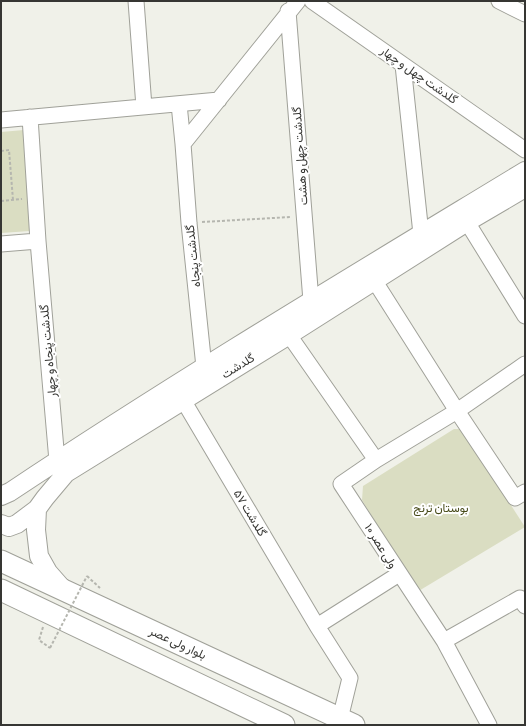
<svg xmlns="http://www.w3.org/2000/svg" width="526" height="726" viewBox="0 0 526 726" font-family="'Sofia Sans Condensed',Vazirmatn,sans-serif">
<style>
.green{fill:#daddc2}
.lines{fill:none;stroke-linecap:round;stroke-linejoin:round}
.minor-casing{stroke:#a0a199;stroke-width:17}
.tertiary-casing{stroke:#a0a199;stroke-width:20}
.secondary-casing{stroke:#a0a199;stroke-width:23}
.path{stroke:#b5b6af;stroke-width:2;stroke-dasharray:3 2;stroke-linecap:butt}
.minor{stroke:#fff;stroke-width:15}
.tertiary{stroke:#fff;stroke-width:18}
.secondary{stroke:#fff;stroke-width:21}
.path-bridge{stroke:#b5b6af;stroke-width:2;stroke-dasharray:3 2;stroke-linecap:butt}
.labels{text-anchor:middle;stroke-width:4;stroke-linejoin:round;paint-order:stroke}
.street-label{font-size:12px;fill:#363633;stroke:#fff}
.park-label{font-size:12px;fill:#474a19;stroke:#fff}
</style>
<rect width="100%" height="100%" fill="#f0f1e9"/>
<path class="green" d="M24 130 30 231 1 233V132Z
M454 429H462L525 527 417 592 362 500 363 486Z"/>
<g class="lines">
<g class="minor-casing">
<path id="minor" d="M136 1 144 107
M312 1 525 150
M499 1 525 14
M288 11 311 301
M403 65 421 234
M179 104 183 144
M1 120 219 100
M467 222 525 316
M38 241 57 461
M1 244 38 241 30 117
M374 280 457 411 515 498 525 492
M289 335 376 460
M204 367 189 223 183 144 298 1
M183 400 317 626 350 678 340 719
M317 626 399 574
M444 641 520 598 525 606
M489 725 444 641 341 484 376 460 457 411 525 364"/>
</g>
<g class="tertiary-casing">
<path id="tertiary" d="M1 496 10 492C178 380 352 276 525 171
M1 524 9 527 17 524 37 509
M63 589 48 572 39 556 36 530 37 509 45 498 66 473 289 335 467 222 525 188"/>
</g>
<g class="secondary-casing">
<path id="secondary" d="M1 561 354 725
M1 590 284 725"/>
</g>
<path class="path" d="M1 151 9 150 13 200
M1 201 22 199
M202 222 291 217
M87 576 100 588
M43 627 39 640 50 648"/>
<use href="#minor" class="minor"/>
<use href="#tertiary" class="tertiary"/>
<use href="#secondary" class="secondary"/>
<path class="path-bridge" d="M50 648 87 576"/>
</g>
<g class="labels">
<g class="street-label">
<text transform="translate(419 75) rotate(35)" y="4">گلدشت چهل و چهار</text>
<text transform="translate(300 156) rotate(-94)" y="4">گلدشت چهل و هشت</text>
<text transform="translate(193 256) rotate(-96)" y="4">گلدشت پنجاه</text>
<text transform="translate(48 351) rotate(-95)" y="4">گلدشت پنجاه و چهار</text>
<text transform="translate(238 366) rotate(-32)" y="4">گلدشت</text>
<text transform="translate(250 513) rotate(59)" y="4">گلدشت ۵۷</text>
<text transform="translate(381 546) rotate(58)" y="4">ولی عصر ۱۰</text>
<text transform="translate(178 643) rotate(25)" y="4">بلوار ولی عصر</text>
</g>
<g class="park-label">
<text x="441" y="512">بوستان ترنج</text>
</g>
</g>
<rect width="526" height="726" fill="none" stroke="#363633" stroke-width="4"/>
</svg>
